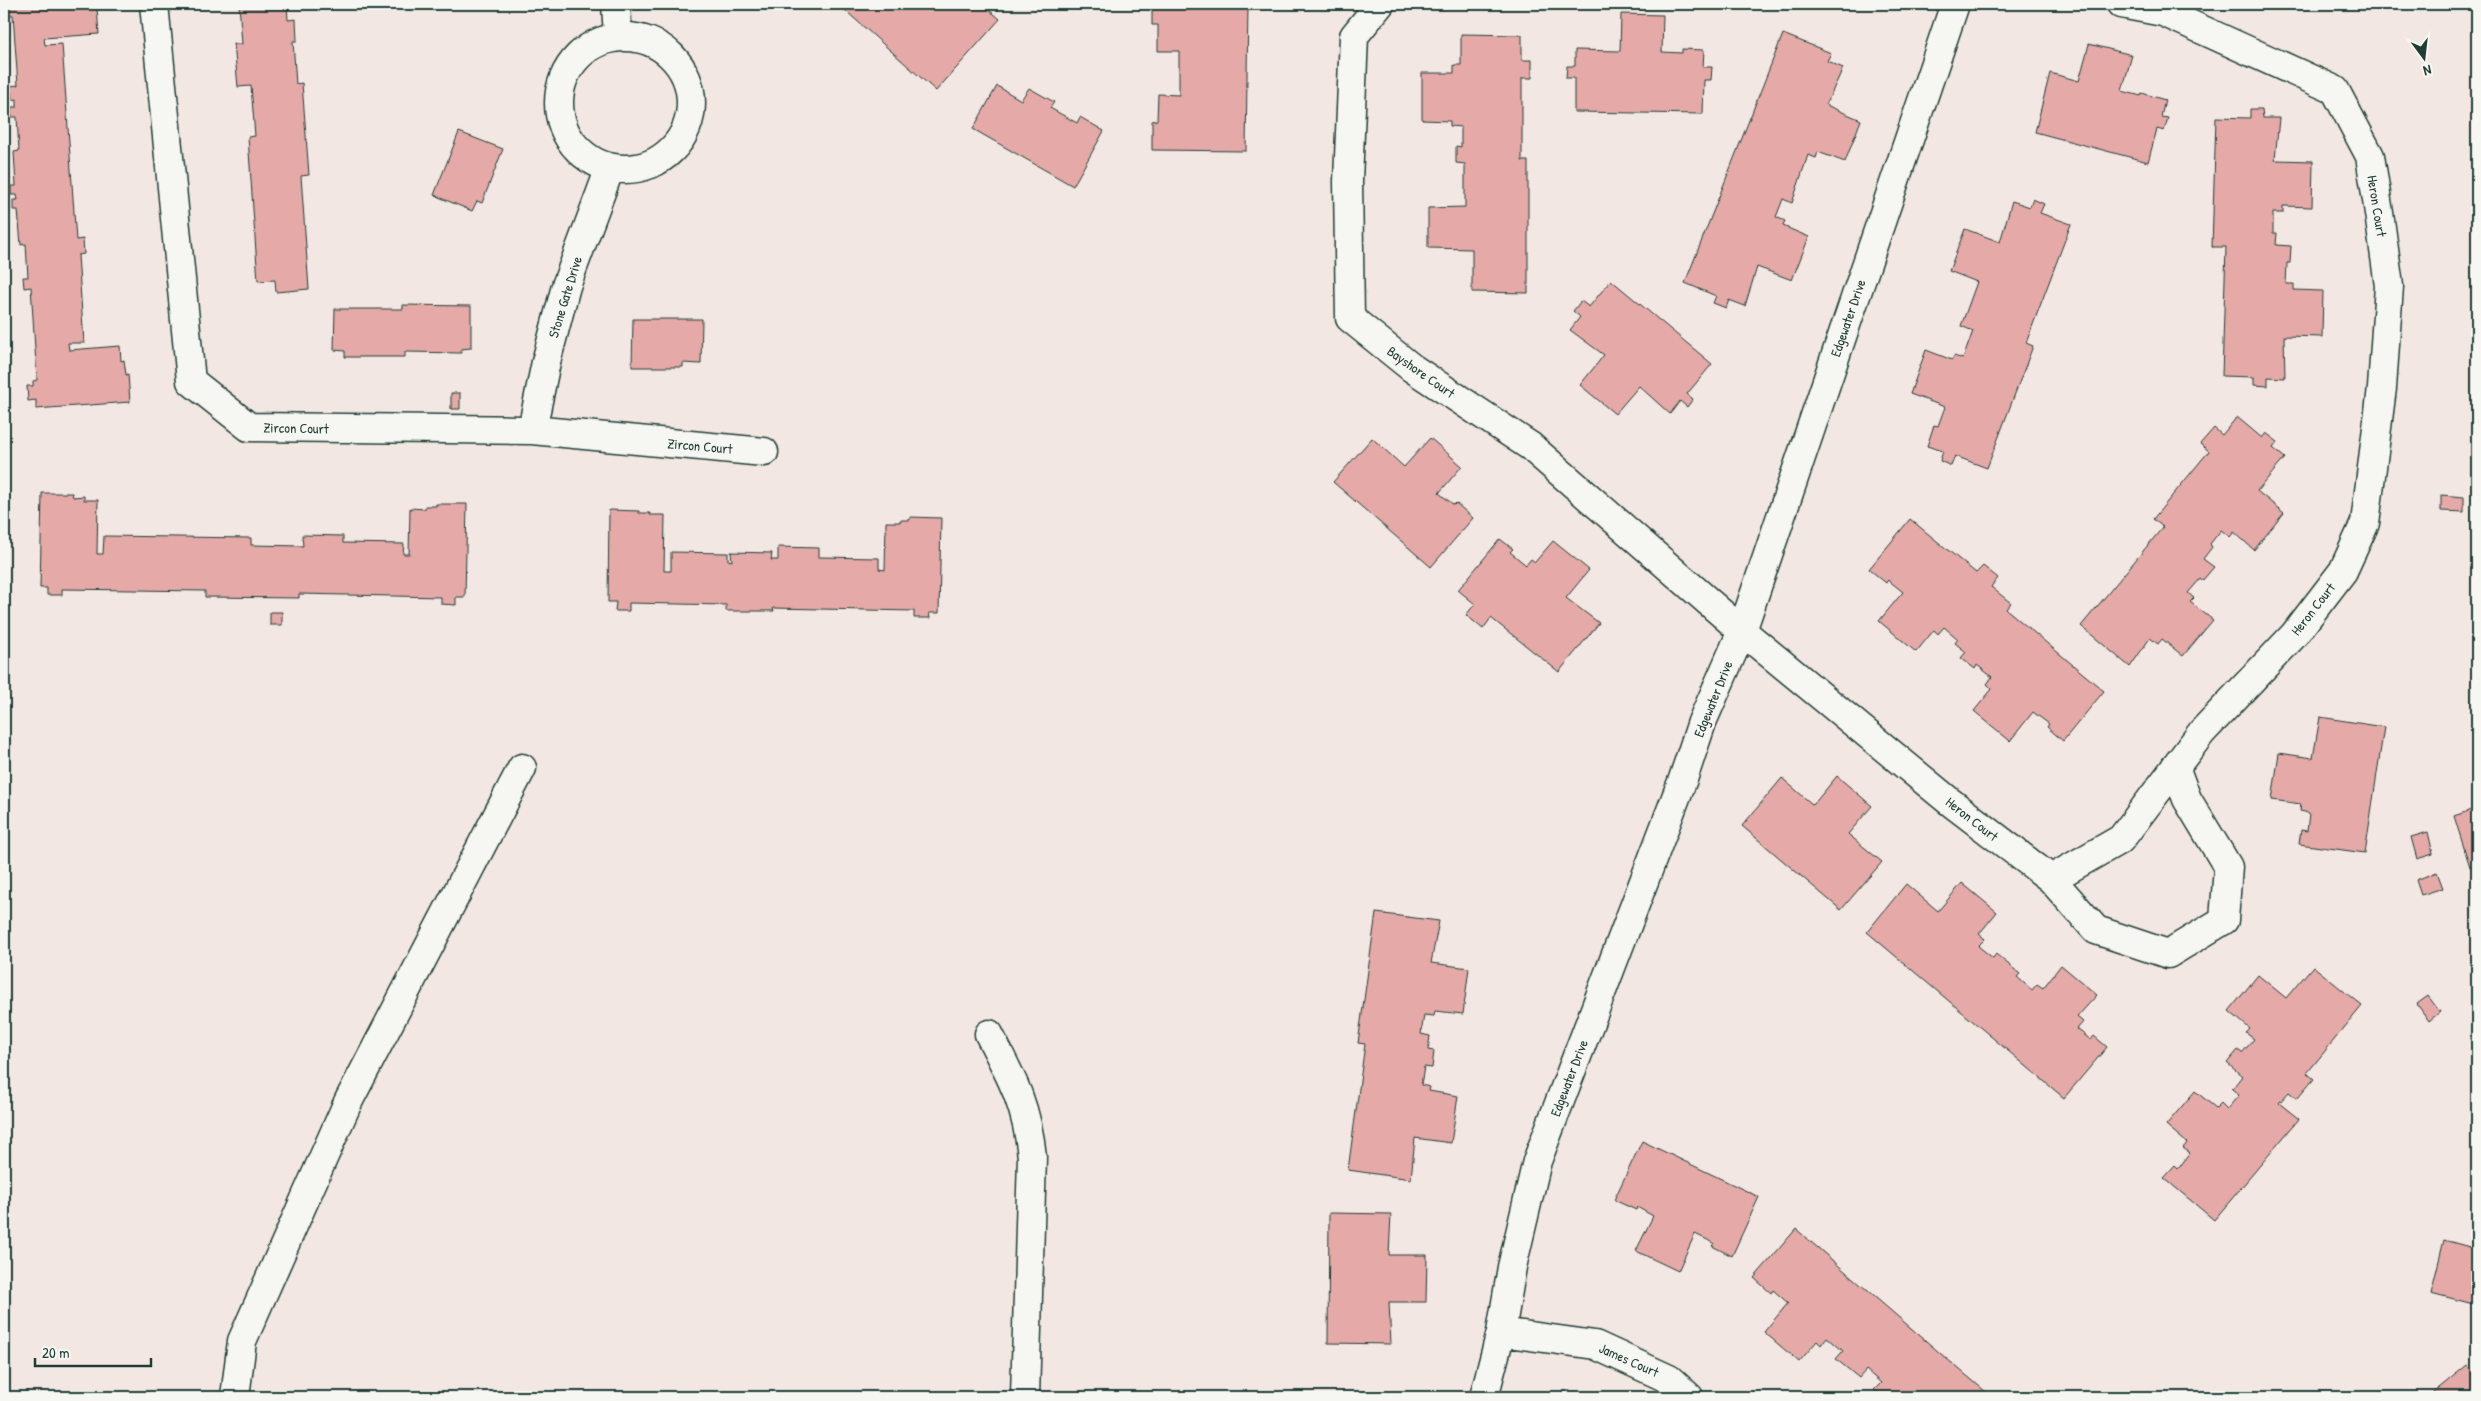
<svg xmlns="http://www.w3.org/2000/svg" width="2481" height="1401" viewBox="0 0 2481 1401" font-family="'Patrick Hand',sans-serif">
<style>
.building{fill:#e5a9a7;stroke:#1f3d34}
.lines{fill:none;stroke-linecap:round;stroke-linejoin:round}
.minor-casing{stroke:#1f3d34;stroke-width:31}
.minor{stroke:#f6f6f2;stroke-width:28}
.labels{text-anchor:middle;stroke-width:5;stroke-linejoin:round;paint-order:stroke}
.street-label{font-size:14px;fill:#1f3d34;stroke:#f6f6f2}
</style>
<rect width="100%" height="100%" fill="#f3e7e3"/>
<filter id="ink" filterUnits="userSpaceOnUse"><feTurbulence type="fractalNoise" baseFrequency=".02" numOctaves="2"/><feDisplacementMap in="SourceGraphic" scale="10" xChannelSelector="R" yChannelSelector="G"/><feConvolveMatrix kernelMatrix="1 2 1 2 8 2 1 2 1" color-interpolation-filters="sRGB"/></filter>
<g filter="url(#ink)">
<path class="building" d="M4 4H100L101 8H97L99 34 44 38 45 45 62 44 76 240 83 239 84 254 78 255 84 343H68L69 350 120 346 121 361 124 360 126 375 128 374 130 402 36 409V400L28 401 27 386H33V381L37 380 31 287 24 288 23 277H28L26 244 21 245 18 210H13V200H18L17 195H11V186H16L14 152 19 151 17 117H11V107H17V99L12 100 10 86 18 85 13 15H8V7L4 8Z
M239 4H287L288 20 296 19 297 41H293L296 84 302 83 309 175 301 176 309 289 276 292 275 280 258 281 248 137 255 136 251 86 238 87 234 44H242Z
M838 4H982L1000 19 936 91Z
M1152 4H1248L1246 151 1152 150V121L1157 120 1158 94 1179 95V51H1158V25H1152Z
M1621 14 1663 15 1662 52 1682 53V49L1704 50 1703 67H1712L1711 80H1704L1703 114 1574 112V78H1566L1567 66H1575V50L1620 51Z
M1461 34 1522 35V60H1532V78H1522V161H1528V293L1472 292V249L1428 248V208L1465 207V164L1456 163V146L1461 147V127L1450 126V121L1422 120V73H1454V65H1461Z
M1783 34 1831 53 1827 61 1843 68 1826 105 1861 120 1845 162 1818 152 1816 158 1808 155 1792 203 1783 199 1776 217 1785 221 1783 226 1809 237 1792 280 1757 267 1745 306 1729 300 1726 308 1713 303 1716 296 1685 283Z
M2089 44 2132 55 2122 91 2141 96 2142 93 2165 100 2161 117 2168 118 2164 131 2157 129 2148 162 2035 132 2050 73 2079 81Z
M997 86 1021 100 1029 88 1054 102 1050 108 1077 123 1080 117 1104 131 1073 186 973 129Z
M2250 109H2262L2263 118H2279L2275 160 2313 161 2312 207 2283 206V213H2273V233H2277L2276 245 2291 246 2290 263H2287L2286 284H2294V290L2323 291 2322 337 2284 336 2285 378 2268 377V386L2254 385V377L2222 376 2226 247H2212L2216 117 2250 118Z
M459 132 503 149 482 203 477 201 472 211 434 195Z
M2033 199 2044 204 2040 213 2071 224 2026 343 2033 346 1987 468 1955 456 1951 466 1940 461 1943 451 1927 446 1934 425 1938 426 1945 407 1910 394 1926 350 1952 360 1954 356 1963 359 1973 331 1961 326 1977 282 1949 271 1965 229 2000 242 2012 201 2030 207Z
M1611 280 1712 364 1687 394 1693 399 1687 407 1680 401 1670 414 1639 386 1615 414 1580 385 1604 355 1570 330 1580 317 1573 311 1581 301 1589 307Z
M403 305 471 306V348L461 349V353L405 352V357H345V351L334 350 335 309H403Z
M633 319H702L701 364 683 363V367H632Z
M451 393H460V409H451Z
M2237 417 2262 438 2266 433 2278 442 2273 448 2285 458 2257 491 2284 513 2254 550 2234 532 2230 537 2221 530 2210 544 2212 547 2203 559 2214 567 2202 581 2200 579 2188 593 2194 598 2190 602 2213 620 2183 656 2162 639 2158 644 2150 638 2130 667 2081 626 2163 527 2153 519 2209 451 2200 444 2214 428 2222 435Z
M1372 438 1404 467 1430 438 1462 466 1439 493 1454 505 1456 503 1473 518 1431 567 1333 482Z
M42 493H72L73 497 84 496V500H98L97 554H103L104 536 251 538V545L303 546 302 535 343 536V543L404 544 403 554H409L410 508 425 509V506H436V504H467L465 597H456V605L441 604V597L299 594V598L205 597V591L62 589V595H47V588H40Z
M2441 495 2464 497V512L2441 511Z
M609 510 639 511V513H650V515H665L664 571H671V552L728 553V560L732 561 731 552 772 553 771 560H778V547L819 548V557L879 558V569L885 570 886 522H900V520H910V517L941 518 939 613H929L930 618H914V611L773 608 774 611H726V605L629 603V611H615L616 602H608Z
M1910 519 1976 573 1983 566 1998 578 1991 587 2011 603 2006 609 2104 691 2063 741 2047 727 2049 724 2033 712 2010 741 1974 711 1992 689 1987 684 1992 677 1977 665 1975 669 1961 658 1966 652 1955 643 1958 639 1944 627 1938 634 1934 630 1916 652 1879 621 1903 592 1888 580 1886 583 1869 569Z
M1500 539 1513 549 1510 552 1526 565 1531 559 1535 562 1553 541 1589 570 1566 598 1599 623 1559 672 1491 618 1483 629 1466 615 1475 604 1458 590Z
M270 612H282V625H270Z
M2320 717 2384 727 2365 853 2299 844 2301 830 2307 831 2309 813 2300 811 2301 804 2272 800 2279 753 2313 758Z
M1837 776 1872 806 1848 834 1882 862 1841 910 1742 826 1782 778 1813 805Z
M2477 808V864L2470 867 2454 816Z
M2428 832 2433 854 2417 859 2411 837Z
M2437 872 2443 888 2421 895 2416 880Z
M1962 883 1997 912 1979 934 1985 939 1978 946 1993 958 1996 954 2020 974 2017 977 2032 990 2037 984 2043 988 2061 965 2097 995 2077 1017 2083 1022 2077 1029 2091 1040 2094 1036 2107 1047 2064 1098 1867 932 1906 884 1938 911Z
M1376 913 1439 921 1431 963 1469 968 1463 1014 1435 1011 1434 1016 1424 1015 1421 1034 1430 1036 1428 1050 1434 1051 1432 1068 1424 1067 1421 1085 1430 1087 1429 1091 1458 1096 1451 1143 1415 1138 1411 1179 1348 1170 1365 1044 1358 1043Z
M2313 966 2362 1006 2307 1073 2314 1079 2297 1099 2289 1092 2279 1103 2299 1119 2214 1220 2164 1178 2175 1166 2178 1169 2190 1153 2183 1148 2187 1143 2166 1125 2195 1091 2216 1108 2221 1103 2227 1109 2239 1095 2232 1089 2242 1076 2227 1063 2238 1050 2242 1053 2254 1039 2246 1033 2250 1029 2229 1011 2258 975 2286 998Z
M2428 996 2440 1012 2429 1021 2417 1004Z
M1642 1141 1759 1197 1732 1256 1712 1246 1714 1243 1695 1234 1678 1271 1636 1251 1653 1216 1637 1207 1636 1210 1614 1200Z
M1329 1213 1391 1214 1389 1255H1427L1426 1302H1389L1391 1344 1328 1343Z
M1796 1229 1940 1353 1992 1397H1877L1879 1394 1874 1390 1881 1383 1866 1370 1859 1378 1836 1359 1843 1351 1827 1337 1821 1345 1817 1341 1799 1362 1764 1332 1788 1303 1773 1290 1771 1293 1754 1278Z
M2444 1240 2477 1249V1305L2431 1293Z
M2467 1365 2477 1377V1397H2428Z"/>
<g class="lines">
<g class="minor-casing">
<path id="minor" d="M154 4 191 381 249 427 532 430 764 452
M616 4 618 37
M1380 4 1354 36 1348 181 1350 318 1412 368 1530 446 1742 631 1949 801 2051 879 2121 839 2202 732 2294 635 2343 571 2365 523 2382 388 2389 286 2379 213 2370 156 2335 90 2163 12 2121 4
M559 103a66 66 0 1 1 132 0a66 66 0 1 1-132 0Z
M532 430 546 362 566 286 610 168
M2051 879 2096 930 2168 954 2224 920 2228 867 2187 799 2175 767
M989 1034C1012 1079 1027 1105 1032 1157L1025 1397
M1501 1332 1595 1345 1669 1379 1689 1397
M235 1397 242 1341 348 1102 522 768
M1484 1397 1501 1332 1512 1267 1537 1161 1683 779 1702 722 1742 631 1955 4"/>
</g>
<use href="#minor" class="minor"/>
</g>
</g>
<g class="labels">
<g class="street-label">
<text transform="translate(2377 206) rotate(81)" y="5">Heron Court</text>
<text transform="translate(565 297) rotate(-73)" y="5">Stone Gate Drive</text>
<text transform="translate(1848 318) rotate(-71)" y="5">Edgewater Drive</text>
<text transform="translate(1421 372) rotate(35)" y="5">Bayshore Court</text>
<text transform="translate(296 428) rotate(1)" y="5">Zircon Court</text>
<text transform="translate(700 446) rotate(5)" y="5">Zircon Court</text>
<text transform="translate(2313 609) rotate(-52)" y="5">Heron Court</text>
<text transform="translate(1713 699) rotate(-68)" y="5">Edgewater Drive</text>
<text transform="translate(1972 819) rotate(38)" y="5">Heron Court</text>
<text transform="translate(1569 1078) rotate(-69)" y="5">Edgewater Drive</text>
<text transform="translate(1629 1360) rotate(24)" y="5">James Court</text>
</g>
</g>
<rect width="2481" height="1401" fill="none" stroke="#f6f6f2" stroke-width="20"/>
<rect x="10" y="10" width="2461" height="1381" fill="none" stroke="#1f3d34" stroke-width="2" filter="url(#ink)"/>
<g transform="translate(2424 58) rotate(165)" stroke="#f6f6f2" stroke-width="4" paint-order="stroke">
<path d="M0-4L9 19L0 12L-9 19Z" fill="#1f3d34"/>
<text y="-8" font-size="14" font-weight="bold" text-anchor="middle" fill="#1f3d34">N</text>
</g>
<path d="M35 1358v8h116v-8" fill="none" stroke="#1f3d34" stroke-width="2.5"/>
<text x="42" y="1358" font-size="15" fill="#1f3d34" stroke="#f6f6f2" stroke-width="4" paint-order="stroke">20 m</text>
</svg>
